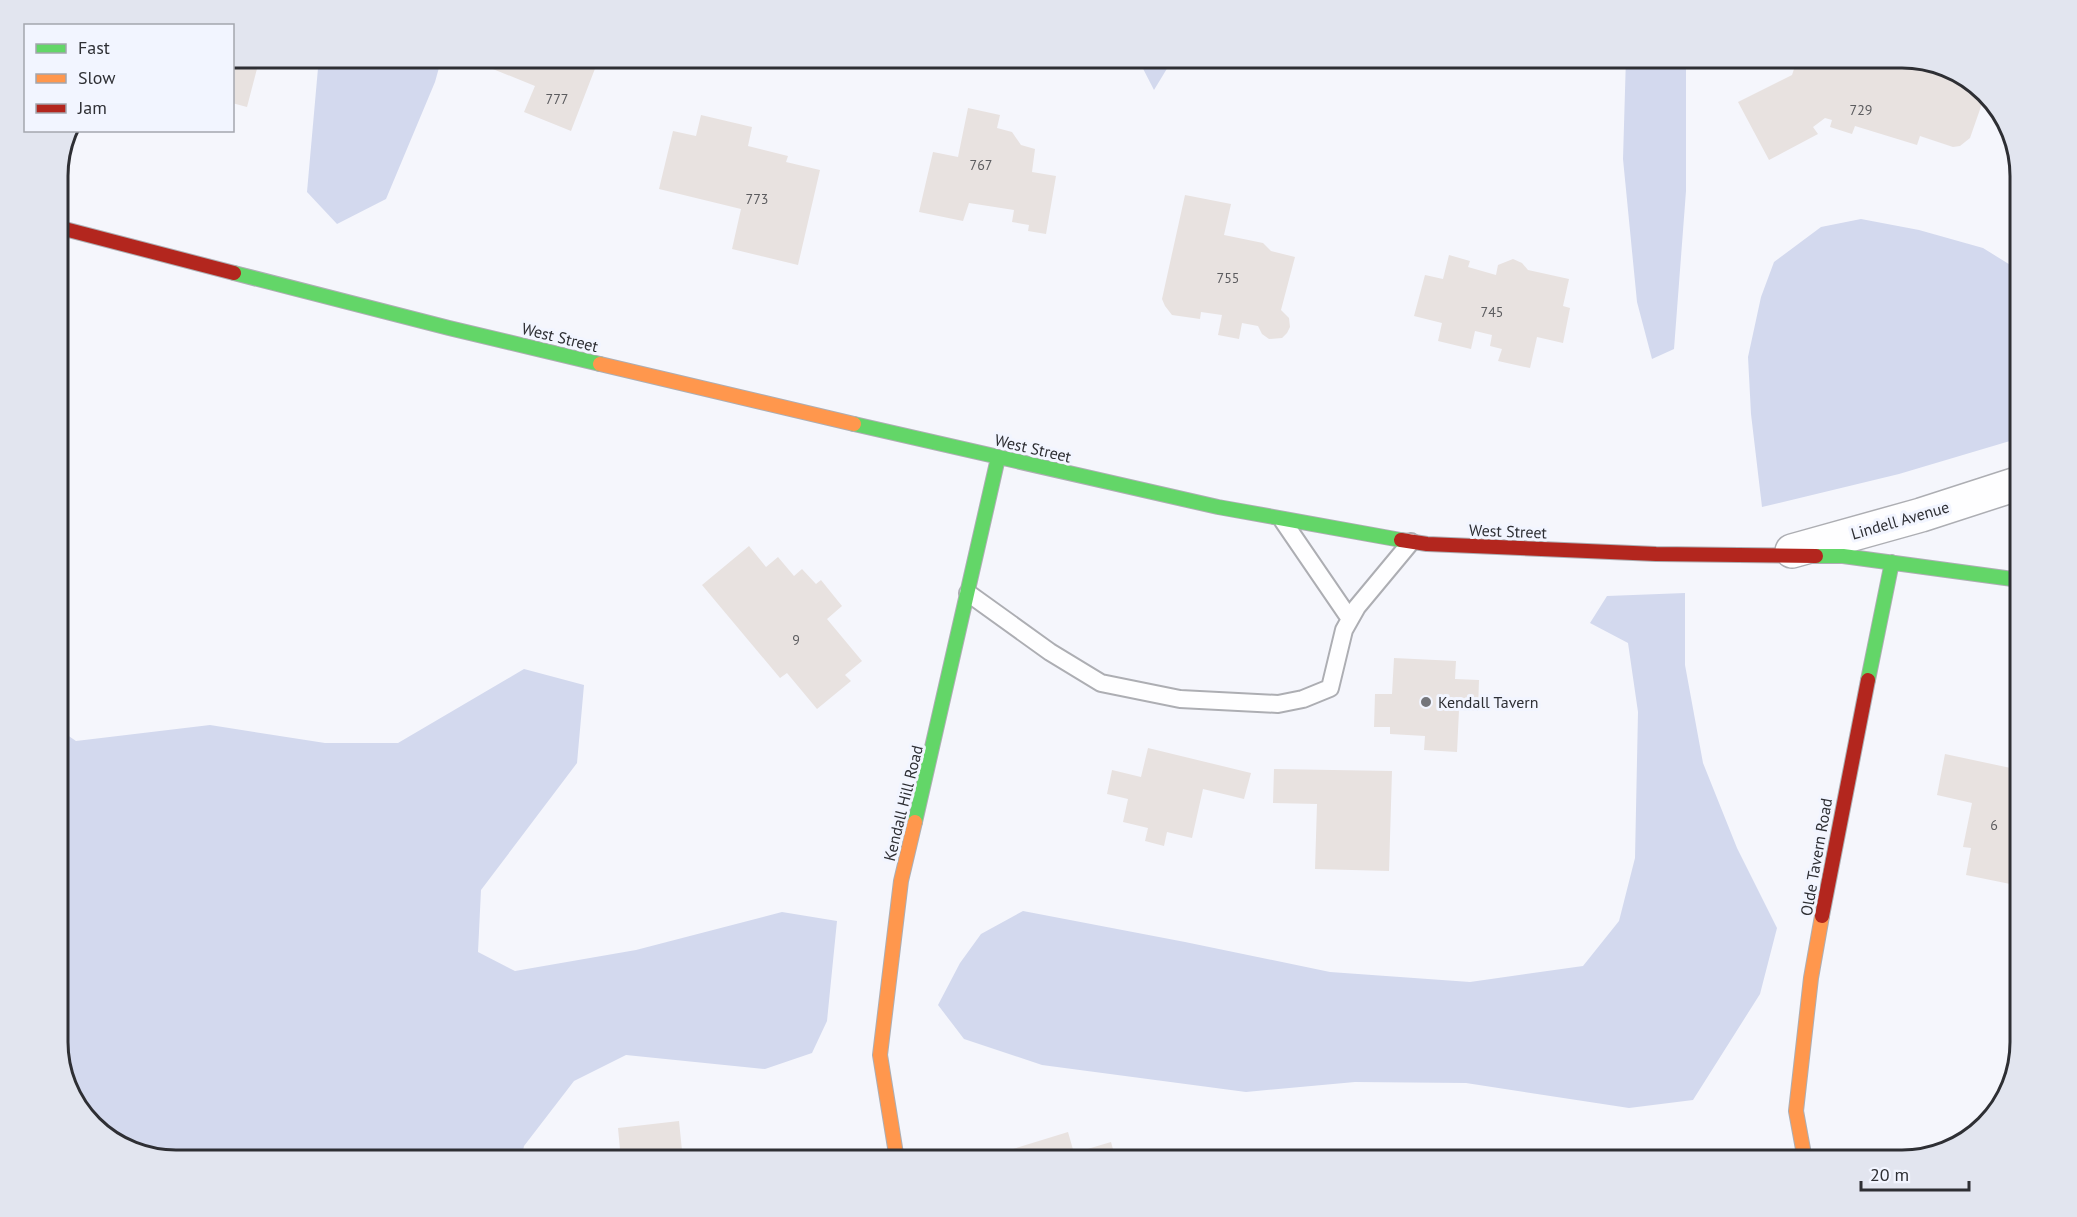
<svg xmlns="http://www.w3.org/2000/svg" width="2077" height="1217" viewBox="0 0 2077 1217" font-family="'PT Sans',sans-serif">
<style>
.green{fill:#d3d9ee}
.building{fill:#e8e2e0}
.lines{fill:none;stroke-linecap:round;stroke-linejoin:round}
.lane-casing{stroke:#adaeb3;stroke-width:20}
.street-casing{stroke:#adaeb3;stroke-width:36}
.fast-casing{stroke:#adaeb3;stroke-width:16}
.slow-casing{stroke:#adaeb3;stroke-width:16}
.jam-casing{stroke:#adaeb3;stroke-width:16}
.lane{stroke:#fefeff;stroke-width:16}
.street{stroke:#fefeff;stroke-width:33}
.fast{stroke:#63d668;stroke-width:14}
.slow{stroke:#ff974d;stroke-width:14}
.jam{stroke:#b3261e;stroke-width:14}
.poi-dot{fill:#74757a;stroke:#f2f5ff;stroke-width:2}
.labels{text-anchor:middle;stroke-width:6;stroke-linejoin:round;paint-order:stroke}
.number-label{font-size:14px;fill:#5c5c5f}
.street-label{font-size:16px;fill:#2e2f34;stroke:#f2f5ff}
.poi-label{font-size:16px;fill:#2e2f34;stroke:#f2f5ff;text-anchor:start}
.rim{fill:none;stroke:#2e2f34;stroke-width:3}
</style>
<rect width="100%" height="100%" fill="#f5f6fc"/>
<path class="green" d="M319 57H442L435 82 386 199 337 224 307 192Z
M1137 57H1174L1154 90Z
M1626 57H1686V191L1674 349 1652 359 1637 302 1623 159Z
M1861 219 1919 230 1983 248 2020 271V438L1899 474 1762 507 1751 414 1748 357 1761 297 1774 262 1821 227Z
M57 267 69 289 63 391 57 404Z
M1685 593V665L1703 763 1737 848 1777 928 1760 994 1693 1100 1629 1108 1466 1083 1355 1082 1246 1092 1042 1065 964 1039 938 1005 960 963 981 934 1023 911 1185 942 1330 972 1470 982 1583 966 1619 921 1635 858 1638 712 1628 643 1590 623 1607 596Z
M524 669 584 685 577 763 481 890 478 952 515 971 636 950 782 912 837 921 827 1021 812 1053 765 1069 626 1055 574 1081 524 1146 521 1160H176L117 1144 77 1107 57 1049V728L76 741 210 725 325 743H398Z"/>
<path class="building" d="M232 57H243L259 61 247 107 232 103Z
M492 57H627L622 65 617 68 611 69 596 66 571 131 524 112 535 86 488 67Z
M1798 57H1901L1960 73 1985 95 1970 138 1960 146 1953 147 1920 136 1917 145 1855 126 1852 134 1830 127 1832 120 1825 118 1813 127 1818 134 1769 160 1738 102 1792 75Z
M968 108 1000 115 997 128 1012 132 1021 145 1035 149 1032 172 1056 176 1046 234 1028 231 1029 225 1012 222 1014 210 969 203 963 221 919 212 933 152 958 157Z
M701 115 752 127 748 146 788 156 786 162 820 170 798 265 732 249 741 209 659 189 673 131 696 136Z
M1185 195 1231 204 1224 235 1263 243 1271 251 1295 257 1281 310 1289 318 1290 327 1287 333 1282 338 1269 339 1262 334 1258 326 1242 323 1239 339 1218 335 1222 315 1201 312 1200 319 1172 315 1165 306 1162 299Z
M1449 255 1470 261 1468 267 1496 275 1498 265 1513 259 1522 263 1528 270 1569 279 1563 306 1570 308 1563 343 1537 337 1530 368 1498 361 1502 349 1490 346 1492 335 1475 331 1471 349 1438 341 1442 323 1414 316 1425 275 1443 279Z
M749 546 766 567 778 557 794 576 802 569 816 584 821 580 842 606 827 619 862 661 845 675 851 681 817 709 787 673 780 678 702 585Z
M1394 658 1456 661 1455 679 1479 680 1478 711 1459 710 1457 752 1424 750 1425 736 1390 734V727H1374L1375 694H1392Z
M1148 748 1251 773 1244 799 1203 789 1192 838 1167 832 1164 846 1145 841 1148 828 1123 822 1128 799 1107 794 1112 770 1141 777Z
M1945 754 2020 770V886L1966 875 1971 848 1963 847 1972 803 1937 795Z
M1274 769 1392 771 1389 871 1315 869 1317 804 1273 803Z
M679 1121 683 1160H621L618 1128Z
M1068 1132 1074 1153 1111 1142 1116 1160H1005L1003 1152Z"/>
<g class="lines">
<g class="lane-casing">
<path id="lane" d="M1283 521 1350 619
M968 593 1050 652 1101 683 1180 699 1278 704 1303 699 1330 688 1344 630 1357 607 1411 542"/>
</g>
<g class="street-casing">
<path id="street" d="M1792 551 1921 515 2020 483"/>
</g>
<g class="fast-casing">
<path id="fast" d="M234 273 449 328 600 364
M854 424 1218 507 1401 540
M1816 556H1843L2020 580
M1868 680 1892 562
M915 822 998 458"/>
</g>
<g class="slow-casing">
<path id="slow" d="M600 364 854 424
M897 1160 880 1055 901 881 915 822
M1805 1160 1796 1111 1811 978 1822 916"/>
</g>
<g class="jam-casing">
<path id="jam" d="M57 227 234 273
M1401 540 1427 544 1656 554 1816 556
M1822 916 1868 680"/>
</g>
<use href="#lane" class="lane"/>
<use href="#street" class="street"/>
<use href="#fast" class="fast"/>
<use href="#slow" class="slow"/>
<use href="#jam" class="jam"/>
</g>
<circle class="poi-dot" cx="1426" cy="702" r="6"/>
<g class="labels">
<g class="number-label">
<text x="557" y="104">777</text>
<text x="1861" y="115">729</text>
<text x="981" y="170">767</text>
<text x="757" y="204">773</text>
<text x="1228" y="283">755</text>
<text x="1492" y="317">745</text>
<text x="796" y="645">9</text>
<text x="1994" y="830">6</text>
</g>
<g class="street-label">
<text transform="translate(560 337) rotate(14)" y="6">West Street</text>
<text transform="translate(1033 448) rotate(13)" y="6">West Street</text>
<text transform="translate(1900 520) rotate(-16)" y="6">Lindell Avenue</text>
<text transform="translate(1508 531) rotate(2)" y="6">West Street</text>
<text transform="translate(903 803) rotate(-76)" y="6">Kendall Hill Road</text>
<text transform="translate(1816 857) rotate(-80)" y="6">Olde Tavern Road</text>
</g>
<g class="poi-label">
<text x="1438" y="708">Kendall Tavern</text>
</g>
</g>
<path d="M0 0H2077V1217H0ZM176 68H1902A108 108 0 0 1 2010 176V1042A108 108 0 0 1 1902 1150H176A108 108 0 0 1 68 1042V176A108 108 0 0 1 176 68Z" fill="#e2e5ef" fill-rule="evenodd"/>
<path class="rim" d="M176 68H1902A108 108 0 0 1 2010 176V1042A108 108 0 0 1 1902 1150H176A108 108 0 0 1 68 1042V176A108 108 0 0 1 176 68Z"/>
<rect x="24" y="24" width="210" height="108" fill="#f2f5ff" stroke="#a4a6ae" stroke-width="1.5"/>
<rect x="36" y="44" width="30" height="9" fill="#63d668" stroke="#a4a6ae" stroke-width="1.5"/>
<text x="78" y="54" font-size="18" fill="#2e2f34">Fast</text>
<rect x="36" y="74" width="30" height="9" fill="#ff974d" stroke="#a4a6ae" stroke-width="1.5"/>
<text x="78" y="84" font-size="18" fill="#2e2f34">Slow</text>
<rect x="36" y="104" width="30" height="9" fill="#b3261e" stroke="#a4a6ae" stroke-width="1.5"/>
<text x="78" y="114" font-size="18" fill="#2e2f34">Jam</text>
<path d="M1861 1181v9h108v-9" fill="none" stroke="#2e2f34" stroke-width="3"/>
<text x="1870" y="1181" font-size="18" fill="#2e2f34" stroke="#f2f5ff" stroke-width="4.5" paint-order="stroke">20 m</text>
</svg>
